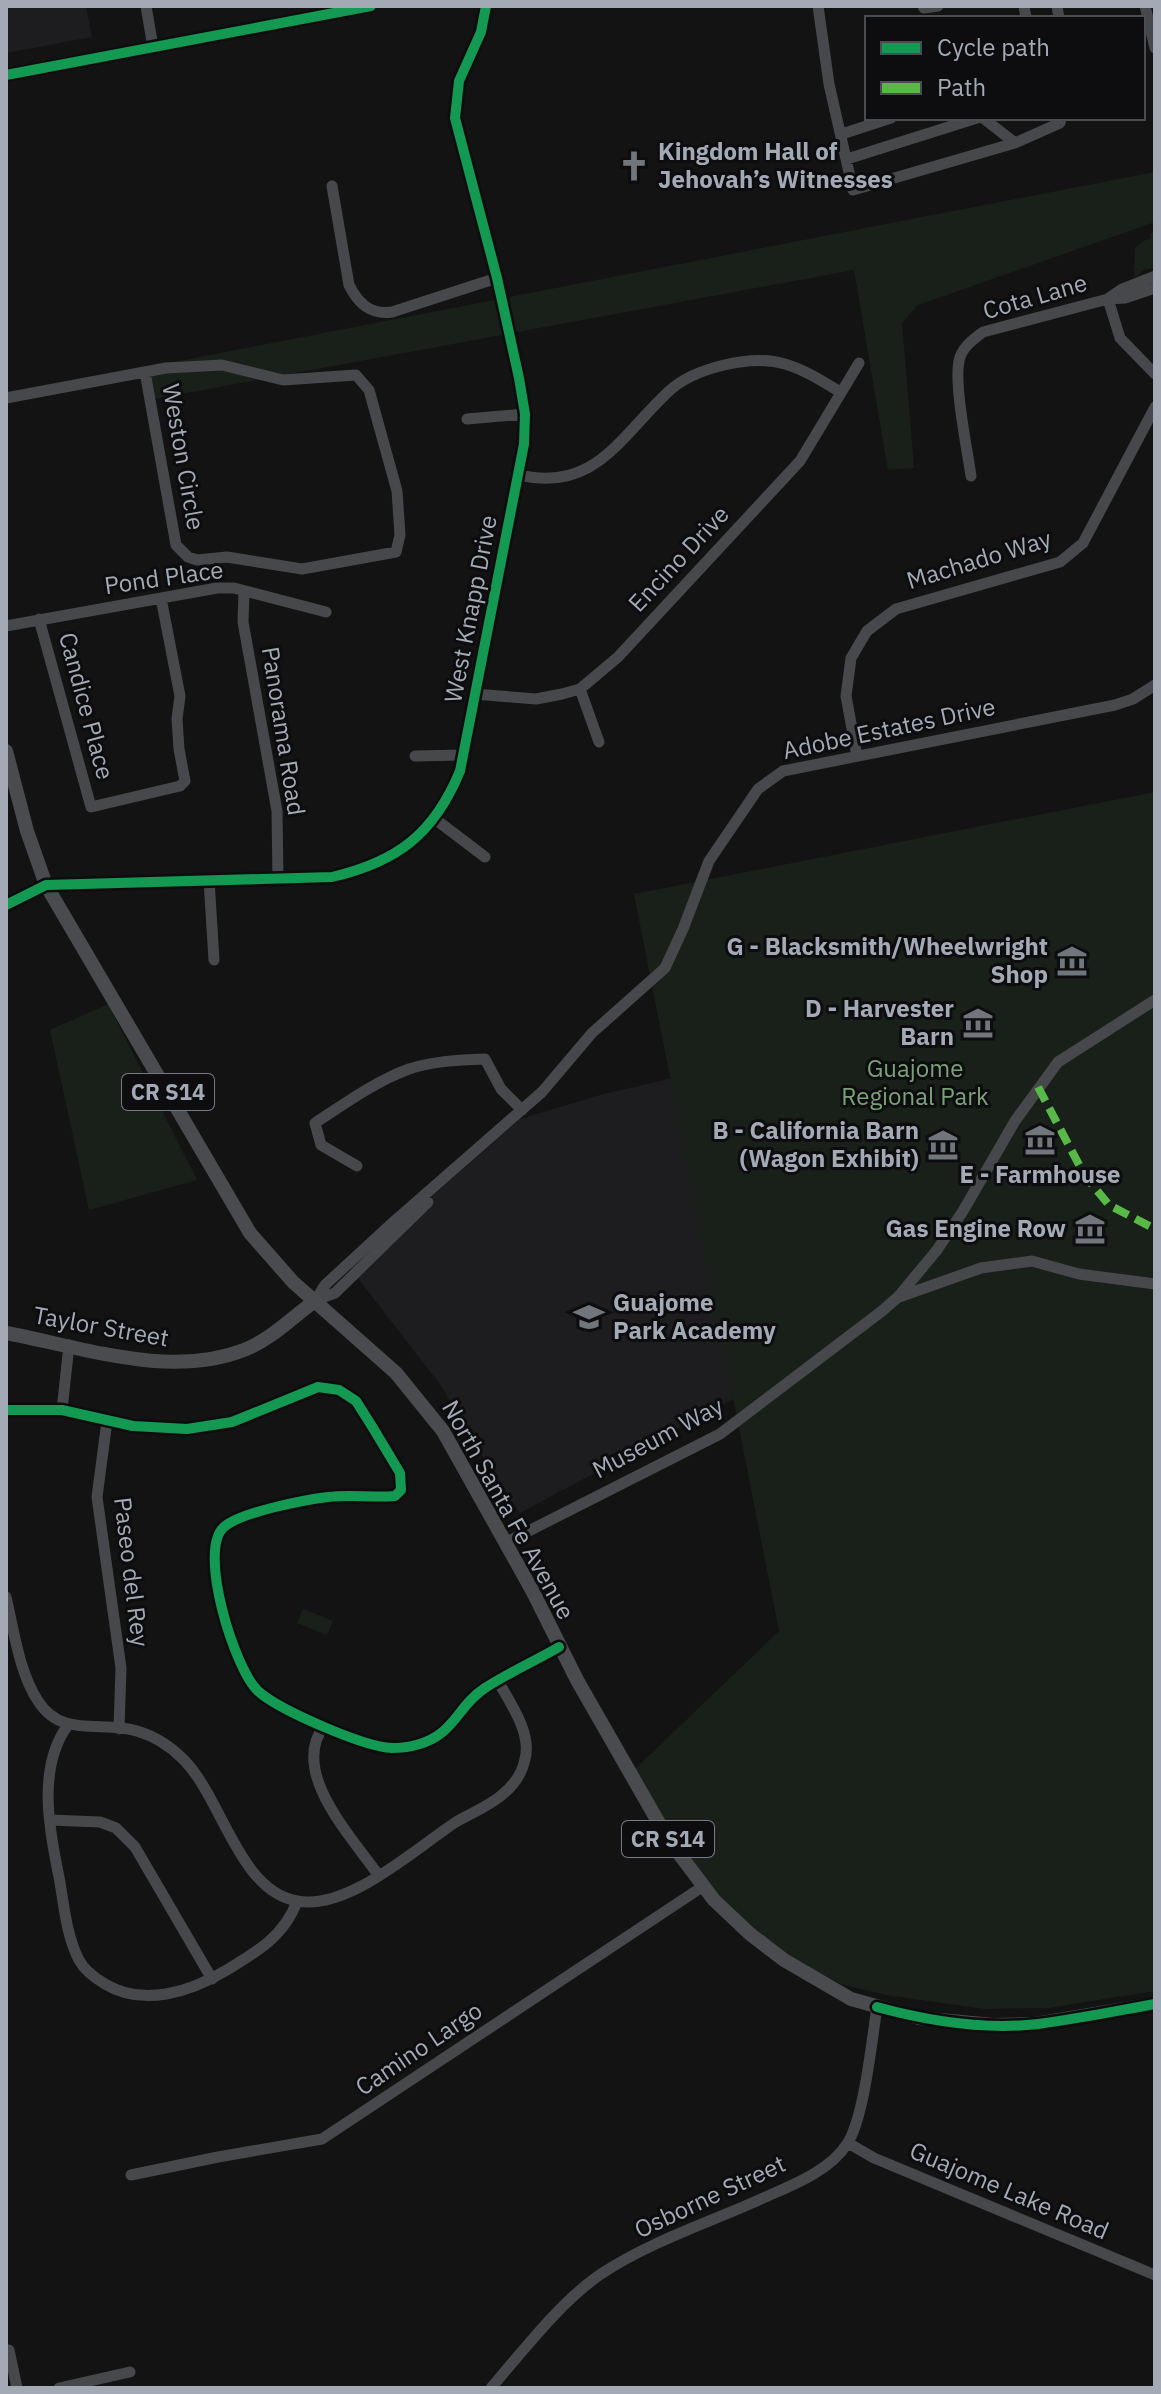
<svg xmlns="http://www.w3.org/2000/svg" width="1161" height="2394" viewBox="0 0 1161 2394" font-family="'IBM Plex Sans',sans-serif">
<style>
.built{fill:#1d1d1f}
.green{fill:#19201a}
.lines{fill:none;stroke-linecap:round;stroke-linejoin:round}
.minor{stroke:#47484c;stroke-width:11}
.major{stroke:#494b4e;stroke-width:14}
.quiet{stroke:#58b947;stroke-width:8;stroke-dasharray:16 8;stroke-linecap:butt}
.cycleway-casing{stroke:#0d0d0f;stroke-width:15}
.cycleway{stroke:#139951;stroke-width:10}
.labels{text-anchor:middle;stroke-width:6;stroke-linejoin:round;paint-order:stroke}
.shield{fill:#0d0d0f;stroke:#767b83;stroke-width:2}
.shield-label{font-size:22px;font-weight:bold;fill:#a3aab5}
.poi-label{font-size:24px;font-weight:bold;fill:#a3aab5;stroke:#0d0d0f;text-anchor:end}
.street-label{font-size:24px;fill:#a3aab5;stroke:#0d0d0f}
.park-label{font-size:24px;fill:#7aa179;stroke:#0d0d0f}
</style>
<rect width="100%" height="100%" fill="#131313"/>
<path class="built" d="M6 6H86L92 37 6 53Z
M685 1075 793 1367 520 1513 491 1471 442 1387 350 1268 520 1119 600 1095Z"/>
<path class="green" d="M1155 172V222L918 305 902 323 914 468 888 470 854 270 154 399 148 367Z
M1155 231V268L1144 270 1134 278 1135 249 1143 241 1151 239 1150 234Z
M1155 792V1991L1048 2008 985 2009 886 1995 841 1984 789 1957 756 1934 695 1870 634 1770 779 1631 634 894Z
M108 1004 197 1180 89 1210 50 1030Z
M303 1609 333 1621 327 1635 297 1623Z"/>
<g class="lines">
<path class="minor" d="M146 6 153 47
M818 6 829 84 853 190 1015 143 1060 123 1061 118
M923 6 924 8 938 6
M1024 6 1026 18
M1057 6 1059 18
M1145 6 1155 48
M983 118 1015 143
M842 134 891 118
M847 159 977 118
M332 186 349 285C358 303 370 315 392 312L497 278
M1109 298 1122 289 1155 276
M1108 299 1120 338 1155 374
M6 398 166 368 222 365 283 380 356 375 369 390 397 491 400 535 396 552 302 569 227 557 197 560 188 557 176 545 145 372
M467 419 525 414
M516 474C593 495 620 437 668 392 693 368 751 354 785 364 805 370 822 381 840 392
M971 476C967 448 954 385 959 361 961 348 974 339 983 332L1108 299 1125 298 1155 288
M244 592 243 622 277 811 278 879
M39 619 91 807 180 786 185 781 179 749 177 719 180 696 161 598
M6 626 217 588H234L326 612
M580 689 599 742
M475 694 536 699 562 694 580 689 618 657 800 461 859 363
M415 756 463 755
M857 756 846 696 851 658 867 631 896 609 1060 562 1083 543 1155 407
M435 819 485 857
M209 880 214 960
M6 905 46 885 332 877C397 862 434 834 460 771L524 444 525 414 519 378 497 278 455 118 459 81 481 32 486 6
M357 1166 321 1145 315 1123C344 1104 376 1081 409 1069 433 1061 459 1060 485 1059L501 1089 522 1110
M899 1297 981 1268 1032 1261 1079 1274 1155 1284
M316 1300 335 1293 428 1202
M315 1301 325 1285 389 1226 542 1092 592 1033 665 968 683 929 709 861 758 789 783 771 1115 705 1133 699 1155 685
M6 1410H62L133 1426 187 1429 232 1422 318 1387 339 1390 356 1401 373 1428 400 1473 401 1490 395 1496C373 1498 350 1494 328 1497 304 1500 241 1512 224 1527 197 1550 235 1670 258 1691 279 1710 364 1747 392 1748 399 1748 409 1747 416 1745 454 1736 457 1706 485 1688 508 1673 535 1661 559 1647
M62 1410 69 1345
M107 1421 97 1497 121 1668 119 1729
M505 1543 720 1434 882 1311 898 1297 937 1250 963 1211 1015 1121 1058 1062 1155 1000
M6 1597C14 1631 19 1672 38 1701 62 1739 102 1720 137 1731 154 1736 171 1747 183 1759 223 1799 238 1890 297 1901 348 1911 416 1848 456 1822 471 1813 490 1806 503 1794 514 1785 522 1774 525 1759 532 1733 510 1703 498 1681
M68 1725C37 1767 49 1829 59 1877 64 1904 66 1935 79 1960 84 1970 95 1978 105 1984 143 2007 190 1992 225 1971 255 1953 285 1936 297 1901
M324 1726C289 1772 352 1837 379 1876
M50 1820 100 1822 116 1828 135 1847 212 1979
M848 2143 874 2158 1155 2275
M131 2175 218 2157 322 2139 702 1887
M9 2350 17 2388
M59 2388 130 2372
M491 2388C522 2352 562 2300 601 2274 649 2242 708 2223 761 2199 790 2186 829 2172 847 2144 864 2119 872 2039 877 2007"/>
<path class="major" d="M6 75 371 6
M6 751 27 831 46 885 250 1233 293 1282 396 1373 443 1431 533 1592 577 1680 668 1839 714 1900 750 1934 784 1960 851 1999 919 2018 993 2025 1035 2024 1155 2004
M6 1333C82 1347 169 1379 244 1350 272 1339 291 1318 315 1301"/>
<path class="quiet" d="M1038 1087 1085 1176 1109 1205 1155 1229"/>
<g class="cycleway-casing">
<path id="cycleway" d="M6 75 371 6
M6 905 46 885 332 877C397 862 434 834 460 771L524 444 525 414 519 378 497 278 455 118 459 81 481 32 486 6
M6 1410H62L133 1426 187 1429 232 1422 318 1387 339 1390 356 1401 373 1428 400 1473 401 1490 395 1496C373 1498 350 1494 328 1497 304 1500 241 1512 224 1527 197 1550 235 1670 258 1691 279 1710 364 1747 392 1748 399 1748 409 1747 416 1745 454 1736 457 1706 485 1688 508 1673 535 1661 559 1647
M877 2007C928 2021 985 2030 1038 2024 1077 2019 1116 2011 1155 2004"/>
</g>
<use href="#cycleway" class="cycleway"/>
</g>
<defs>
<g id="church-bare" transform="scale(2.4)"><path d="M-1.2-6h2.4v3.5h3.3v2.4h-3.3V6h-2.4V-.1h-3.3v-2.4h3.3Z" fill="#71757c" stroke="#0d0d0f" stroke-width="2.5" paint-order="stroke"/></g>
<g id="museum-bare" transform="scale(2.4)"><path d="M0-6L6-3V-2H-6V-3ZM-5-1h2V3h-2ZM-1-1h2V3h-2ZM3-1h2V3H3ZM-6 4H6V6H-6Z" fill="#71757c" stroke="#0d0d0f" stroke-width="2.5" paint-order="stroke"/></g>
<g id="school-bare" transform="scale(2.4)"><path d="M0-5L7-2L0 1L-7-2ZM-4 1L0 2.5L4 1V4Q0 6-4 4Z" fill="#71757c" stroke="#0d0d0f" stroke-width="2.5" paint-order="stroke"/></g>
</defs>
<g fill-rule="evenodd">
<use href="#church-bare" x="634" y="166"/>
<use href="#museum-bare" x="1072" y="961"/>
<use href="#museum-bare" x="978" y="1023"/>
<use href="#museum-bare" x="1040" y="1140"/>
<use href="#museum-bare" x="943" y="1145"/>
<use href="#museum-bare" x="1090" y="1229"/>
<use href="#school-bare" x="589" y="1317"/>
</g>
<g class="labels">
<g class="shield">
<rect x="122" y="1074" width="92" height="36" rx="6"/>
<rect x="622" y="1821" width="92" height="36" rx="6"/>
</g>
<g class="shield-label">
<text x="168" y="1100">CR S14</text>
<text x="668" y="1847">CR S14</text>
</g>
<g class="poi-label">
<text x="658" y="160" text-anchor="start">Kingdom Hall of<tspan x="658" dy="28">Jehovah’s Witnesses</tspan></text>
<text x="1048" y="955">G - Blacksmith/Wheelwright<tspan x="1048" dy="28">Shop</tspan></text>
<text x="954" y="1017">D - Harvester<tspan x="954" dy="28">Barn</tspan></text>
<text x="919" y="1139">B - California Barn<tspan x="919" dy="28">(Wagon Exhibit)</tspan></text>
<text x="1040" y="1183" text-anchor="middle">E - Farmhouse</text>
<text x="1066" y="1237">Gas Engine Row</text>
<text x="613" y="1311" text-anchor="start">Guajome<tspan x="613" dy="28">Park Academy</tspan></text>
</g>
<g class="street-label">
<text transform="translate(1035 297) rotate(-16)" y="8">Cota Lane</text>
<text transform="translate(183 457) rotate(80)" y="8">Weston Circle</text>
<text transform="translate(679 559) rotate(-47)" y="8">Encino Drive</text>
<text transform="translate(979 560) rotate(-17)" y="8">Machado Way</text>
<text transform="translate(164 578) rotate(-8)" y="8">Pond Place</text>
<text transform="translate(471 609) rotate(-79)" y="8">West Knapp Drive</text>
<text transform="translate(86 706) rotate(75)" y="8">Candice Place</text>
<text transform="translate(889 729) rotate(-12)" y="8">Adobe Estates Drive</text>
<text transform="translate(283 731) rotate(81)" y="8">Panorama Road</text>
<text transform="translate(101 1327) rotate(10)" y="8">Taylor Street</text>
<text transform="translate(658 1438) rotate(-28)" y="8">Museum Way</text>
<text transform="translate(508 1510) rotate(61)" y="8">North Santa Fe Avenue</text>
<text transform="translate(131 1572) rotate(83)" y="8">Paseo del Rey</text>
<text transform="translate(419 2049) rotate(-34)" y="8">Camino Largo</text>
<text transform="translate(1009 2191) rotate(23)" y="8">Guajome Lake Road</text>
<text transform="translate(710 2197) rotate(-25)" y="8">Osborne Street</text>
</g>
<g class="park-label">
<text x="915" y="1077">Guajome<tspan x="915" dy="28">Regional Park</tspan></text>
</g>
</g>
<rect width="1161" height="2394" fill="none" stroke="#a3aab5" stroke-width="16"/>
<rect x="865" y="16" width="280" height="104" fill="#0d0d0f" stroke="#494c51" stroke-width="2"/>
<rect x="881" y="42" width="40" height="12" fill="#139951" stroke="#494c51" stroke-width="2"/>
<text x="937" y="56" font-size="24" fill="#a3aab5">Cycle path</text>
<rect x="881" y="82" width="40" height="12" fill="#58b947" stroke="#494c51" stroke-width="2"/>
<text x="937" y="96" font-size="24" fill="#a3aab5">Path</text>
</svg>
